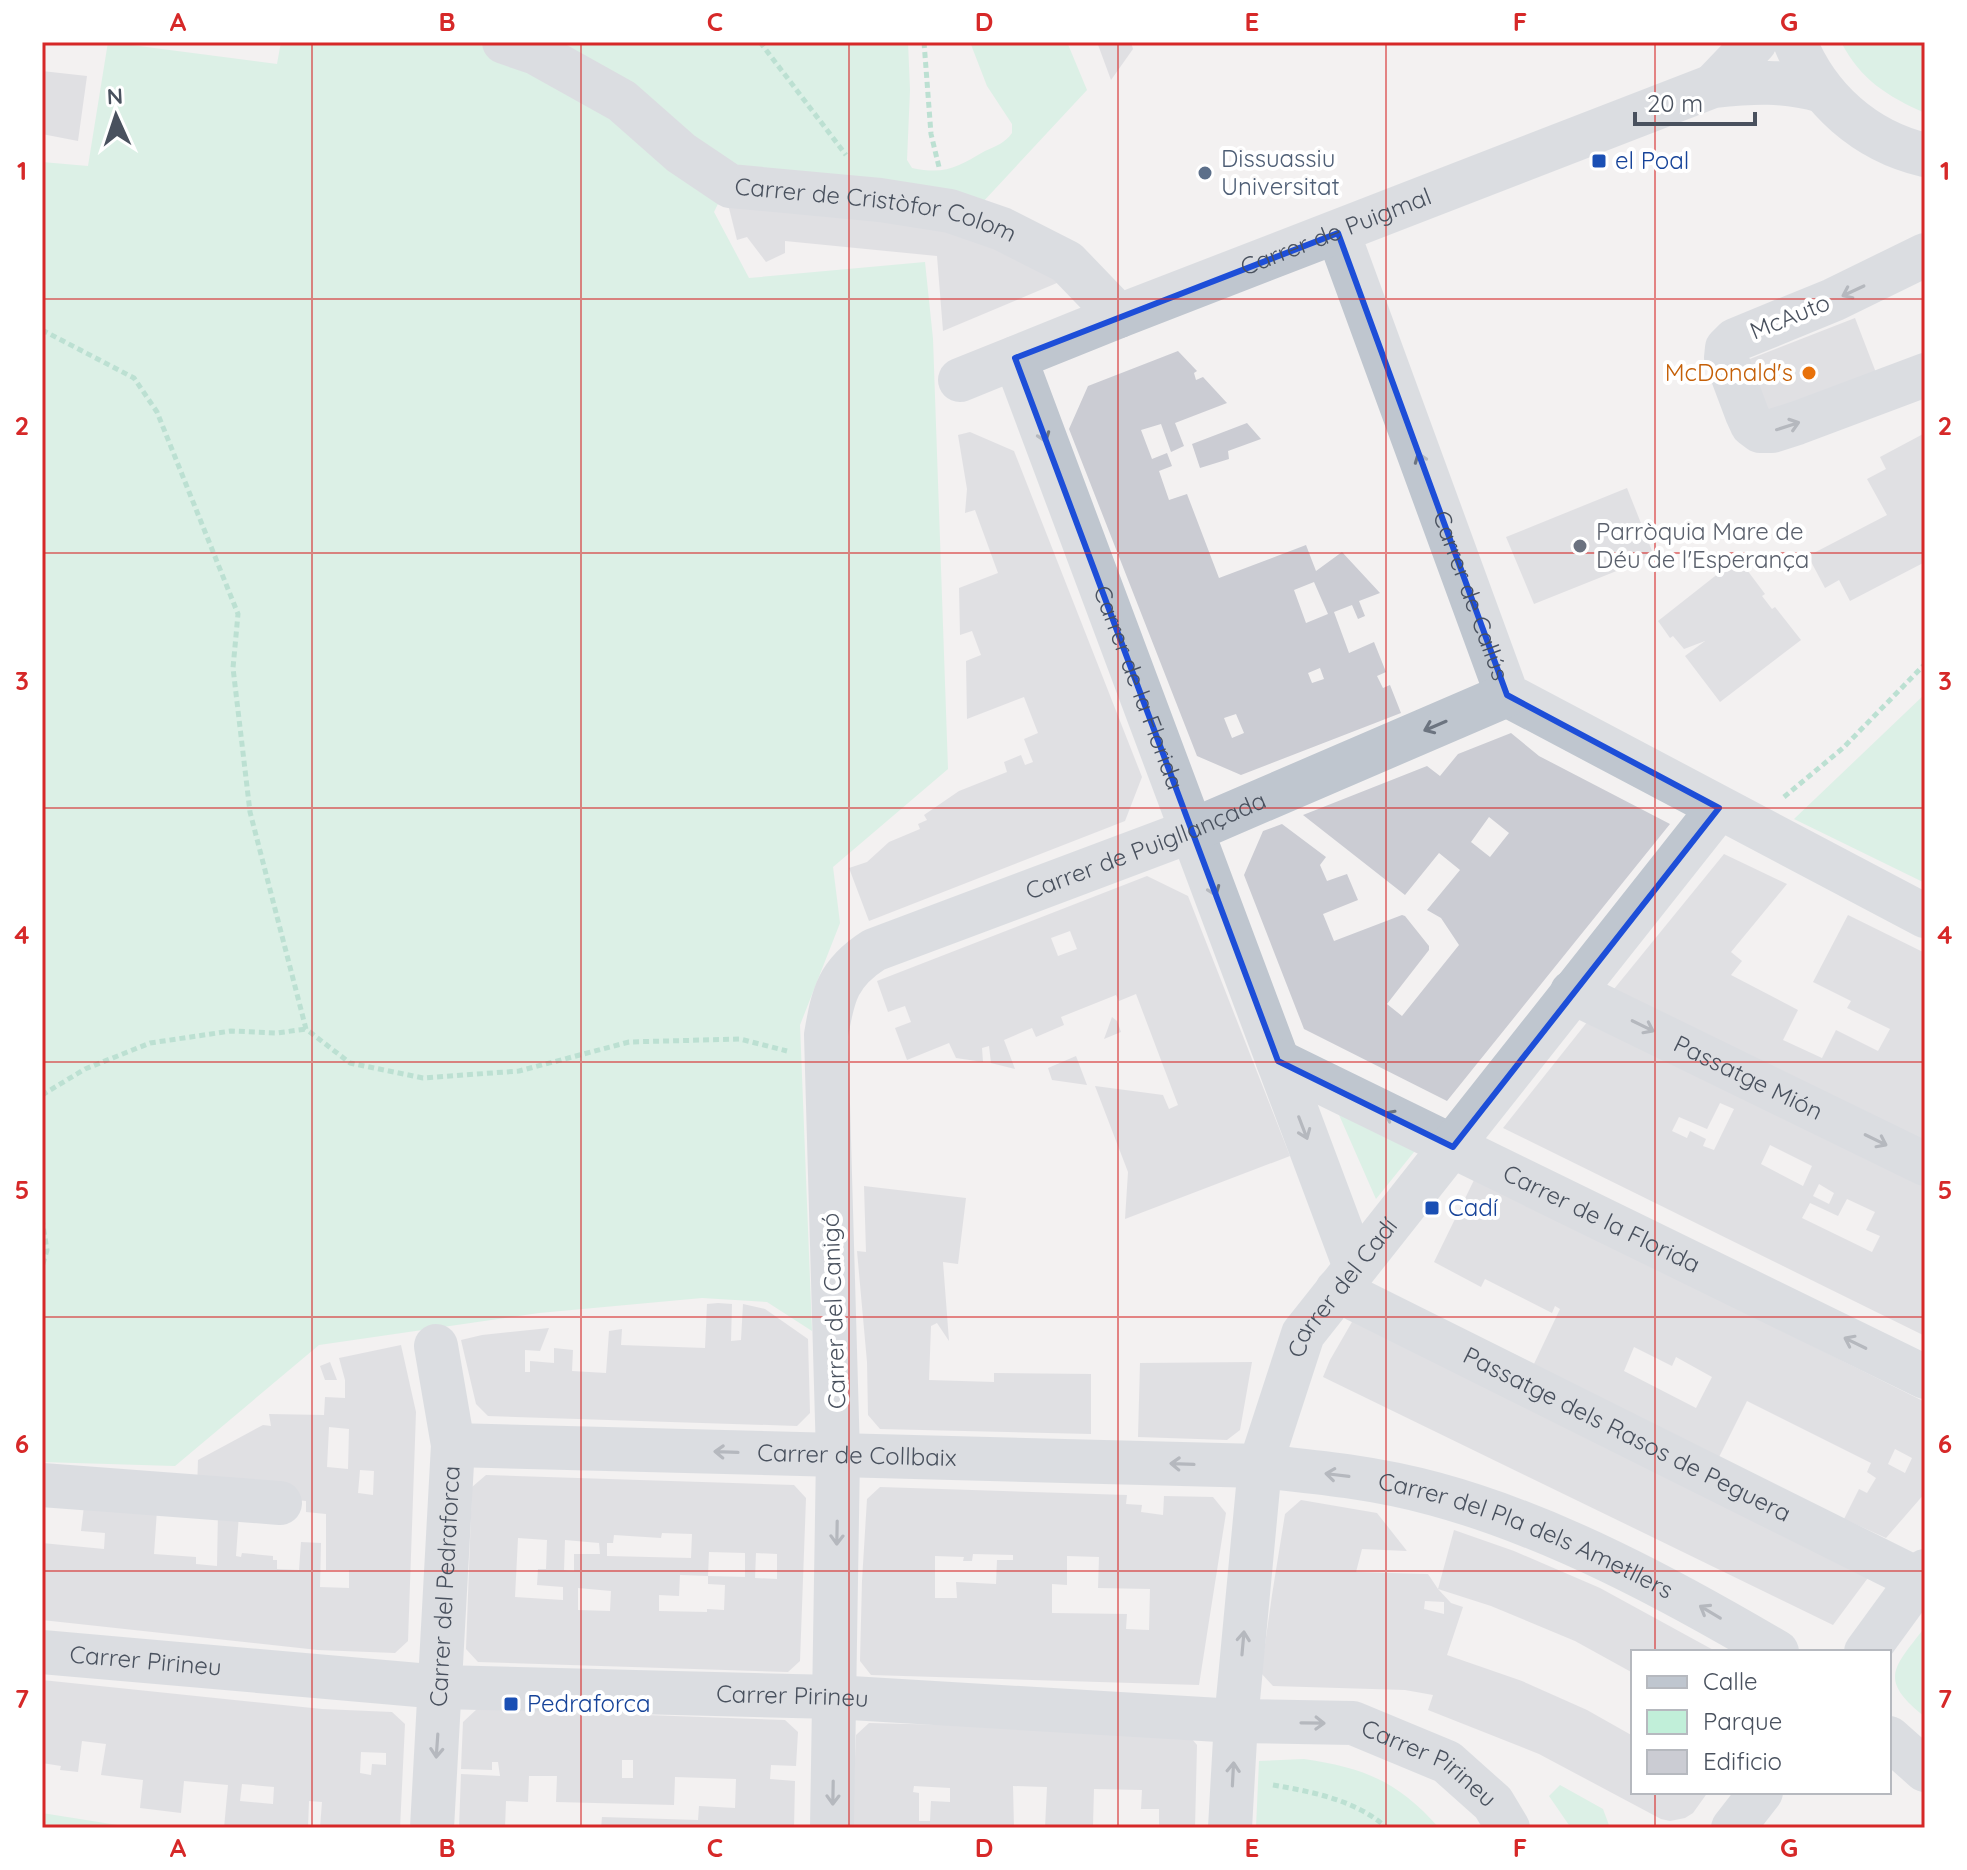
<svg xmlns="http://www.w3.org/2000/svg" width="1967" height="1870" viewBox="0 0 1967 1870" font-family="Quicksand,sans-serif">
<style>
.green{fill:#c1efd9}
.building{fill:#cbccd3;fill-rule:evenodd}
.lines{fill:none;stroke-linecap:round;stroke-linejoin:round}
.path{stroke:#7acdae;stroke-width:5;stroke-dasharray:6 4;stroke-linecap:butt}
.minor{stroke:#bfc6cf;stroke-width:44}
.oneway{stroke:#6c7480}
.marked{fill:none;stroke:#1d4ed8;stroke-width:6;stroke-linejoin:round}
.grid{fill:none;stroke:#d62828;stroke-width:2;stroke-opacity:0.55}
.transit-dot{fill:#1a4fb4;stroke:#fff;stroke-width:3}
.service-dot{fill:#5c6f8a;stroke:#fff;stroke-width:3}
.food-dot{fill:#e8710a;stroke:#fff;stroke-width:3}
.worship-dot{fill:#6b7280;stroke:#fff;stroke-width:3}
.labels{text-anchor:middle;stroke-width:8;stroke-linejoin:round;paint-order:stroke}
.service-label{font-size:24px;fill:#4e5e75;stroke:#fff;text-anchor:start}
.transit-label{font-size:24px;fill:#164399;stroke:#fff;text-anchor:start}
.street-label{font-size:24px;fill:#49515e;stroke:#fff}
.food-label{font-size:24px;fill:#c56008;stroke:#fff;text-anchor:end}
.worship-label{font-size:24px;fill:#5b616d;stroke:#fff;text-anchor:start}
.neatline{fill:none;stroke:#d62828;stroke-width:3}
.grid-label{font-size:26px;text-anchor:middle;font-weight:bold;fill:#d62828}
</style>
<rect width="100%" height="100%" fill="#f3f1f1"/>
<path class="green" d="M108 42 277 64 281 42H908L910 90 907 160 912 168C946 175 957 167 985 151 996 146 1005 143 1012 133V124L987 86 970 42H1067L1087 90 981 204 732 175 714 212 749 278 925 262 933 339 948 769 833 867 840 923 800 1025 812 1331 767 1302 702 1298 539 1313 319 1345 175 1466 42 1462V162L88 166Z
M1841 42H1925V113C1887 96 1861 80 1841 42Z
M1925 694V883L1794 819Z
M1336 1108 1418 1147 1376 1199Z
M1925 1627V1717C1877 1679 1894 1668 1925 1627Z
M1304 1759C1364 1768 1398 1781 1439 1828H1256L1259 1761Z
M1560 1785 1603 1809 1610 1828H1571L1549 1796Z
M42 1813 136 1828H42Z"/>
<path class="building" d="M1097 42H1131L1133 49 1111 80Z
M42 71 87 76 78 141 42 134Z
M804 204 935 217 1064 280 943 331 937 256 785 241V253L766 262 747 237 737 240 729 208Z
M1855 318 1880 383 1762 428 1737 364Z
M1178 351 1197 371 1194 373 1196 380 1203 377 1227 403 1175 423 1184 446 1171 452 1161 424 1141 430 1152 459 1167 453 1172 466 1159 471 1169 500 1187 494 1219 578 1306 545 1316 571 1342 552 1380 593 1359 601 1365 616 1358 619 1352 605 1334 612 1349 653 1374 642 1386 672 1377 676 1383 688 1390 685 1401 713 1241 775 1197 756 1069 429 1088 386ZM1314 582 1328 614 1306 623 1294 590ZM1320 668 1324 679 1312 683 1308 673ZM1236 714 1244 733 1232 738 1224 718Z
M1247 423 1261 439 1228 451 1229 459 1200 468 1192 444Z
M970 432 1014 451 1142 777 1125 821 869 921 849 868 867 862 889 842 920 829 918 824 927 820 924 815 959 791 1007 772 1004 762 1021 755 1025 765 1033 762 1024 739 1038 733 1024 697 967 719 966 661 981 655 972 631 960 635 959 588 998 573 975 510 965 513 967 489 958 435Z
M1925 433V562L1850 601 1839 580 1825 588 1808 556 1887 515 1867 479 1886 469 1880 457Z
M1627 488 1654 556 1534 604 1506 537Z
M1738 558 1765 594 1762 596 1772 609 1775 607 1801 640 1720 702 1685 656 1705 641 1684 649 1673 636 1670 638 1658 621Z
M1511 733 1539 756 1670 824 1447 1101 1304 1029 1244 875 1263 831 1282 824 1326 857 1320 865 1327 881 1347 874 1358 900 1323 914 1334 941 1402 915 1405 916 1429 946V950L1387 1004 1402 1016 1459 945 1441 918 1427 910 1460 870 1439 853 1405 895 1303 815 1427 766 1440 776 1458 754ZM1489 817 1509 833 1490 857 1471 842Z
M1724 854 1787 884 1731 952 1742 961 1731 975 1798 1010 1783 1040 1822 1058 1836 1030 1878 1051 1890 1029 1847 1008 1851 1001 1813 982 1848 915 1925 953V1141L1614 989Z
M1147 876 1188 896 1290 1156 1125 1219 1128 1172 1095 1086 1163 1095 1169 1109 1178 1105 1136 994 1119 1001 1116 995 1061 1017 1064 1025 1036 1037 1032 1028 1004 1040 1015 1069 991 1063 989 1046 982 1048 983 1062 956 1058 949 1043 907 1060 895 1028 911 1022 905 1006 888 1012 877 981ZM1070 931 1077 949 1058 956 1051 938Z
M1592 1016 1925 1180V1336L1503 1128ZM1720 1103 1734 1109 1714 1150 1703 1146 1706 1139 1690 1131 1687 1138 1672 1131 1679 1117 1707 1129ZM1770 1145 1812 1166 1803 1186 1761 1164ZM1819 1184 1834 1193 1829 1204 1813 1196ZM1847 1199 1875 1212 1866 1230 1880 1236 1872 1252 1802 1218 1810 1203 1838 1216Z
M1112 1017 1117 1021 1121 1032 1104 1039Z
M1076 1056 1087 1085 1052 1080 1048 1068Z
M1475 1178 1925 1402V1493L1886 1538 1844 1519 1859 1489 1867 1493 1876 1478 1867 1472 1871 1463 1747 1401 1719 1457 1533 1366 1560 1309 1555 1306 1552 1313 1485 1279 1481 1287 1434 1262ZM1634 1347 1672 1366 1676 1357 1712 1377 1696 1408 1624 1371ZM1895 1449 1912 1458 1905 1473 1888 1464Z
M864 1186 966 1198 958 1264 943 1262 949 1341 937 1323 931 1326 929 1380 994 1382V1373L1091 1374V1434L880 1429 868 1415 867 1362 857 1251 866 1252Z
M718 1303 732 1304 731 1341 741 1340 743 1304 765 1309 808 1339 810 1413 797 1426 488 1416 476 1404 461 1340 482 1335 549 1328 540 1351 525 1350V1372H530V1361L554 1363V1348L573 1350 572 1371 606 1373 609 1331 622 1329 621 1345 705 1348 707 1304Z
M1356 1315 1876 1567 1833 1625 1646 1534 1323 1377 1330 1360Z
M401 1345 416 1412 408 1641 395 1653 318 1650 42 1620V1543L104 1549 105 1533 81 1531 84 1506 157 1510 154 1554 196 1557V1564L217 1566 218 1512 239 1514 236 1556 241 1557 242 1553 273 1556V1560H277V1569L299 1570 301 1542 321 1543 320 1587 349 1588V1570H326V1514L306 1512V1501L197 1490 198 1460 263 1425 271 1426 269 1414 324 1415 325 1397 345 1398V1380L339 1358ZM329 1427 349 1429 348 1469 327 1467ZM360 1470 374 1471 373 1495 358 1493Z
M330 1362 337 1380H325L320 1366Z
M1252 1362 1240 1430 1227 1440 1138 1437 1140 1363Z
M486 1475 794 1485 806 1498 800 1661 788 1672 478 1662 466 1649 472 1487ZM662 1533 692 1534 691 1558 607 1556V1543H613L614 1535 661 1538ZM518 1538 547 1540 546 1569H538L537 1585 563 1587V1600L515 1597ZM565 1540 599 1543 600 1554H574V1571L564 1570ZM709 1552 745 1553V1577L708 1576ZM756 1553 777 1554V1579L755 1578ZM680 1575 708 1576V1584L725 1585 724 1610 707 1609V1612L659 1611V1595L679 1596ZM578 1588 611 1591 610 1611 578 1610Z
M880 1487 1127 1495 1126 1504 1142 1505 1141 1512 1163 1515 1164 1496 1213 1497 1226 1513 1199 1685 871 1675 860 1661 862 1581 867 1499ZM973 1554 1013 1555V1560H997L996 1584 956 1582 957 1598H935V1556L964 1557 963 1561H972ZM1067 1556 1099 1557 1098 1588 1150 1589 1149 1630 1126 1629 1127 1614 1052 1613V1584L1067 1585Z
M1301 1500 1377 1513 1407 1551 1362 1549 1356 1572 1428 1574 1438 1589 1454 1530 1514 1551 1600 1588 1717 1652H1633V1673L1575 1641 1491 1606 1438 1589 1451 1603 1463 1607 1447 1655 1522 1681 1587 1710 1633 1736V1792H1708L1693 1813 1685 1818 1670 1821 1661 1819 1539 1754 1428 1710 1433 1695 1405 1690 1273 1686 1261 1673 1272 1595 1285 1514ZM1425 1601 1444 1602V1614L1424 1609Z
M42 1680 322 1709 392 1712 405 1724 400 1828H320L322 1802 309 1801 308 1828H224L228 1785 184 1781 181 1813 140 1808 143 1780 101 1775 106 1744 82 1741 78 1772 60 1770 61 1766 42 1763ZM361 1752 386 1753V1765L372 1764 371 1775 360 1773ZM242 1784 274 1787 273 1804 240 1801Z
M477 1709 785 1720 798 1732 796 1766 771 1765 770 1779 795 1781 794 1828H601L602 1817 698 1820 699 1806 735 1808 736 1779 675 1777 674 1805 556 1802 557 1776H529L528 1802 506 1801 505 1828H459L461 1774 500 1776 498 1762H492V1770L461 1769 463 1722ZM622 1760H633V1778H622Z
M869 1723 1185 1731 1197 1745 1195 1828H1159V1809H1141L1142 1790 1094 1789 1093 1825H1125V1828H1045L1047 1787 1013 1786 1014 1828H852L856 1735ZM914 1786 950 1788V1802L931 1801 930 1821H919V1793L913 1792Z"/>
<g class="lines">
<path class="path" d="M760 42 846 155
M924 42 931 134 939 167
M42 330 134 378 157 412 238 614 233 668 250 812 306 1029 350 1063 423 1078 519 1071 629 1042 740 1039 787 1051
M1784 797 1843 748 1925 664
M42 1095 85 1069 150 1043 231 1031 277 1033 306 1029
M42 1219 47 1250 42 1267
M1273 1785C1313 1792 1356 1800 1387 1828"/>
<g class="minor">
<path id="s1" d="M504 42 536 53 622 101 681 153 730 186 880 200 950 211 1002 229 1067 262 1119 316"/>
<path d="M1795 42C1818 99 1865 141 1925 155"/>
<path d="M1713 86 1755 42"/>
<path id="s2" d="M1338 233 1507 695 1925 916"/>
<path d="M1925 255 1833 300 1735 340 1727 348 1726 358 1747 414 1752 425 1760 431H1772L1797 423 1925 375"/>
<path id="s3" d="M1015 358 1355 1267"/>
<path id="s4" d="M960 380 1119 316 1713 86C1752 82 1785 80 1822 91"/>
<path id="s5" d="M1572 992 1925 1164"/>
<path id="s6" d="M1278 1061 1925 1377"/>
<path id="s7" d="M1337 1290 1919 1580"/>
<path id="s8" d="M453 1445 1260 1466C1319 1472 1377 1478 1435 1494 1553 1526 1672 1590 1777 1652"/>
<path d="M42 1485 280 1503"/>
<path id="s9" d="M42 1652 441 1687 834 1697 1236 1721 1353 1723 1447 1762 1493 1803 1508 1828"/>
<path d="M1866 1652 1925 1571"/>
<path d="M1889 1738 1925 1770"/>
<path id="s10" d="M432 1828 453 1445 436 1346"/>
<path id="s11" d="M832 1828 838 1455 826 1035C833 994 838 973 874 950L1191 831 1507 695"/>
<path id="s12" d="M1230 1828 1236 1721 1260 1466 1303 1334 1719 808"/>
<path d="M1733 1828 1761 1792"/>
</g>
</g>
<defs><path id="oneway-shaft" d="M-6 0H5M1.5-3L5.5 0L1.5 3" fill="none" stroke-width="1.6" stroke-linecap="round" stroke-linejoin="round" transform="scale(2)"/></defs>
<g class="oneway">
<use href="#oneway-shaft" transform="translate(1853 291) rotate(155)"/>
<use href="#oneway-shaft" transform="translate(1788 426) rotate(-18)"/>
<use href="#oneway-shaft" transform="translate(1042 431) rotate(70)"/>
<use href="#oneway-shaft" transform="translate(1422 464) rotate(-110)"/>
<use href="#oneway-shaft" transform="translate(1435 726) rotate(157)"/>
<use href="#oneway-shaft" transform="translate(1212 885) rotate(69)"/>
<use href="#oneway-shaft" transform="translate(1643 1026) rotate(26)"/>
<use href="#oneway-shaft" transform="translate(1395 1118) rotate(-154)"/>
<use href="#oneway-shaft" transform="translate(1303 1128) rotate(69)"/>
<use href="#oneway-shaft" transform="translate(1876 1140) rotate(26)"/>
<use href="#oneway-shaft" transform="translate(1855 1343) rotate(-154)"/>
<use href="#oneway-shaft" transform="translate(726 1452) rotate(-178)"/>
<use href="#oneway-shaft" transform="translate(1182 1464) rotate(-178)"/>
<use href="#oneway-shaft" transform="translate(1337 1475) rotate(-173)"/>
<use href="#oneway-shaft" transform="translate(837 1533) rotate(91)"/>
<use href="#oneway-shaft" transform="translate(1710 1612) rotate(-149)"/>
<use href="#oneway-shaft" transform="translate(1243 1643) rotate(-85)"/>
<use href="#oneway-shaft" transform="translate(1313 1723) rotate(1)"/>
<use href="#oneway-shaft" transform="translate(437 1746) rotate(94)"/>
<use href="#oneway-shaft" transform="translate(1233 1774) rotate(-87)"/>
<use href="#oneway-shaft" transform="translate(833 1793) rotate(91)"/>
</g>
<path d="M0 0H1967V1870H0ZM1338 233 1507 695 1719 808 1453 1147 1278 1061 1015 358Z" fill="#f3f1f1" fill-opacity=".55" fill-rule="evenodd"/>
<path class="marked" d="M1338 233 1507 695 1719 808 1453 1147 1278 1061 1015 358Z"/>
<path class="grid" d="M312 42V1828M581 42V1828M849 42V1828M1118 42V1828M1386 42V1828M1655 42V1652M42 299H1925M42 553H1925M42 808H1925M42 1062H1925M42 1317H1925M42 1571H1925M1655 1792V1828"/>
<g class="transit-dot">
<rect x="1591" y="153" width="16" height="16" rx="4"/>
<rect x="1424" y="1200" width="16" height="16" rx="4"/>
<rect x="503" y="1696" width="16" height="16" rx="4"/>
</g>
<circle class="service-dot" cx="1205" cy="173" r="8"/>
<circle class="food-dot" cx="1809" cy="373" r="8"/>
<circle class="worship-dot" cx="1580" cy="546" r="8"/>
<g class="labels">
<g class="service-label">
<text x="1221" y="167">Dissuassiu<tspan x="1221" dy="28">Universitat</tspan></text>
</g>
<g class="transit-label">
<text x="1615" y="169">el Poal</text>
<text x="1448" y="1216">Cadí</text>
<text x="527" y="1712">Pedraforca</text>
</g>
<g class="street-label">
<text dy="8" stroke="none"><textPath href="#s1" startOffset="418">Carrer de Cristòfor Colom</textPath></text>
<text dy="8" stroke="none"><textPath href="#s4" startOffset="404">Carrer de Puigmal</textPath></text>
<text transform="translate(1790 317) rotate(-22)" y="8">McAuto</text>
<text dy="8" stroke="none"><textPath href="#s2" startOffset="386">Carrer de Callús</textPath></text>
<text dy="8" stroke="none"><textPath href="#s3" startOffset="352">Carrer de la Florida</textPath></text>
<text dy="8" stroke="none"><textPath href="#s11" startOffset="1186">Carrer de Puigllançada</textPath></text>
<text dy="8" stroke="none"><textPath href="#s5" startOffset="196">Passatge Mión</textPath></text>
<text dy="8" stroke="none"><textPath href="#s6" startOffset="360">Carrer de la Florida</textPath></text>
<text dy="8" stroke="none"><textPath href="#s12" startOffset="562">Carrer del Cadí</textPath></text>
<text transform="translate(834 1311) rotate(-92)" y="8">Carrer del Canigó</text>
<text dy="8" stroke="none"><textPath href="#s7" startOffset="324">Passatge dels Rasos de Peguera</textPath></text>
<text dy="8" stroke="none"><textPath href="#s8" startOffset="404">Carrer de Collbaix</textPath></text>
<text dy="8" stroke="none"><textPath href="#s8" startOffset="1084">Carrer del Pla dels Ametllers</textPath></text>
<text dy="8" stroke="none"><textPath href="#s10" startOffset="242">Carrer del Pedraforca</textPath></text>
<text dy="8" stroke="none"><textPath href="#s9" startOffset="104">Carrer Pirineu</textPath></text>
<text dy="8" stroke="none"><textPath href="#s9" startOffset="752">Carrer Pirineu</textPath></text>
<text dy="8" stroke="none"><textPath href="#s9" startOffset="1400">Carrer Pirineu</textPath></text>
</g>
<g class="food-label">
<text x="1793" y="381">McDonald's</text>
</g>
<g class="worship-label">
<text x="1596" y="540">Parròquia Mare de<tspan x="1596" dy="28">Déu de l'Esperança</tspan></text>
</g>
</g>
<rect width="1967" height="1870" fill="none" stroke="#ffffff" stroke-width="88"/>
<rect x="1631" y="1650" width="260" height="144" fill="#ffffff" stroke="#b6b9bf" stroke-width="2"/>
<rect x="1647" y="1676" width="40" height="12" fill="#bfc6cf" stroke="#b6b9bf" stroke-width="2"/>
<text x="1703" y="1690" font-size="24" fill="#49515e">Calle</text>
<rect x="1647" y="1710" width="40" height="24" fill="#c1efd9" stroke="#b6b9bf" stroke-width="2"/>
<text x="1703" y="1730" font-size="24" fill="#49515e">Parque</text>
<rect x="1647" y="1750" width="40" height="24" fill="#cbccd3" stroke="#b6b9bf" stroke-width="2"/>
<text x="1703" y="1770" font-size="24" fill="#49515e">Edificio</text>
<g transform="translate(116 116) rotate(357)" stroke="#ffffff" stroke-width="6" paint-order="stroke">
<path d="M0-6L14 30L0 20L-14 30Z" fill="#49515e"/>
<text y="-12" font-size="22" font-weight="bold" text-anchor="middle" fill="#49515e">N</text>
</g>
<path d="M1635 112v12h120v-12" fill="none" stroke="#49515e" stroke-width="4"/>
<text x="1647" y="112" font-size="24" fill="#49515e" stroke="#ffffff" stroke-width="6" paint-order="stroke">20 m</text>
<rect x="44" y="44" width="1879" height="1782" class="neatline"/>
<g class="grid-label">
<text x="178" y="31">A</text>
<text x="447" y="31">B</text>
<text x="715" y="31">C</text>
<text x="984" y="31">D</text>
<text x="1252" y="31">E</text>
<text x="1520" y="31">F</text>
<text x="1789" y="31">G</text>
<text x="22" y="180">1</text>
<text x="1945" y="180">1</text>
<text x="22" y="435">2</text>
<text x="1945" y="435">2</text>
<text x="22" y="690">3</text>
<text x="1945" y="690">3</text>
<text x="22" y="944">4</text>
<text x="1945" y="944">4</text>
<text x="22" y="1199">5</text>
<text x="1945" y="1199">5</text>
<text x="22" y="1453">6</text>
<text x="1945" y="1453">6</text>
<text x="22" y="1708">7</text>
<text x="1945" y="1708">7</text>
<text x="178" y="1857">A</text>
<text x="447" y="1857">B</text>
<text x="715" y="1857">C</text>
<text x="984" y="1857">D</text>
<text x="1252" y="1857">E</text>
<text x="1520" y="1857">F</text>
<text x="1789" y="1857">G</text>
</g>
</svg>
